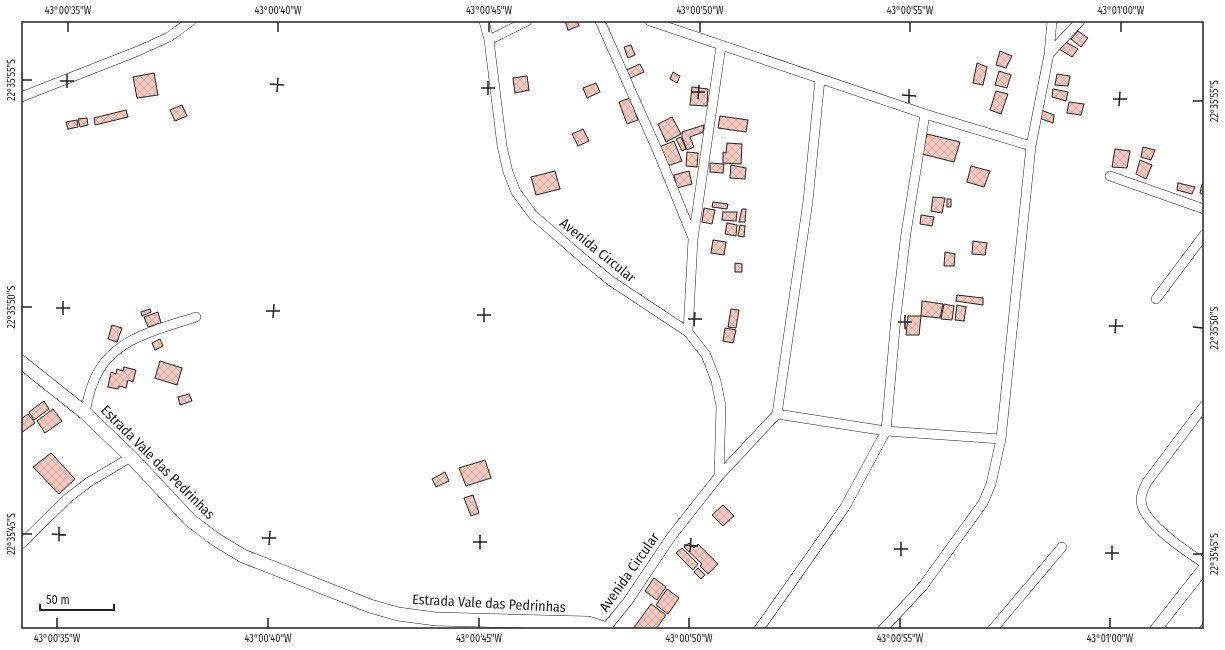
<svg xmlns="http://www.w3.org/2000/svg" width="1225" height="650" viewBox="0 0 1225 650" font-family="'Fira Sans Condensed',sans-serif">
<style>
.building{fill:url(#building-cross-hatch);stroke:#222}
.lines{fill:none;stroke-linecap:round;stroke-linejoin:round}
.minor-casing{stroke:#222;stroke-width:10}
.tertiary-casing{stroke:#222;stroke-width:12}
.secondary-casing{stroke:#222;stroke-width:14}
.minor{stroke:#fff;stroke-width:9}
.tertiary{stroke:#fff;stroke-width:11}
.secondary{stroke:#fff;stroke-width:13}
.rail-casing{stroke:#222;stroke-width:4.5}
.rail{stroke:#fff;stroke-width:3;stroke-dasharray:9;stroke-linecap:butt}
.ticks{fill:none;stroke:#222;stroke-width:1.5}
.labels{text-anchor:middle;stroke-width:3;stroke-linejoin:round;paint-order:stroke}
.street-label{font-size:14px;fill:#222;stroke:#fff}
.neatline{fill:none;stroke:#222;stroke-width:1.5}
.ticks-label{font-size:10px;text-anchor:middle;fill:#222}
</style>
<defs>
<pattern id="building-cross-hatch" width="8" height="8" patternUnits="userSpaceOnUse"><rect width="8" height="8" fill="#f3c9c0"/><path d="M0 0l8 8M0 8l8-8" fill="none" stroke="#d0aca5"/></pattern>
</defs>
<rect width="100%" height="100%" fill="#fff"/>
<path class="building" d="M565 21H577L579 26 568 30Z
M1078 31 1088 38 1081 47 1071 39Z
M1066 42 1078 49 1072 57 1059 49Z
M631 45 635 55 628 58 624 47Z
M1000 51 1012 56 1006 68 996 65Z
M977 63 987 67 983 85 973 83Z
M640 64 644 72 628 79 624 71Z
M999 71 1011 75 1007 88 995 85Z
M673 72 680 76 677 83 670 79Z
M154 73 158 95 137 98 133 77Z
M1057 74 1070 76 1068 86 1055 85Z
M527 76 529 90 515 93 513 78Z
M596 83 600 92 587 98 583 88Z
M692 87 708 89 707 106 690 105Z
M1053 89 1068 92 1066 101 1052 97Z
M996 91 1008 94 1001 114 990 110Z
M630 98 638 120 627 124 619 102Z
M1069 102 1084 104 1081 115 1067 113Z
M182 105 187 116 175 121 170 110Z
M126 110 128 117 95 125 94 118Z
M1041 110 1054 115 1053 123 1039 118Z
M720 116 748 120 746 132 718 128Z
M672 117 681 134 666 142 658 124Z
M87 118 88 125 80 127 78 119Z
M77 120 78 127 68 129 66 122Z
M704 125 703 132 690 137 694 147 687 150 682 137V132Z
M583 129 589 141 578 146 572 134Z
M927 134 960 142 954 162 922 154Z
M681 137 686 149 682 151 676 139Z
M674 141 682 161 667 166 659 147Z
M727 143 742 144 741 164 723 163V152L726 153Z
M1143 147 1155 150 1151 160 1141 157Z
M1115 149 1130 151 1127 168 1112 167Z
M687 152 698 153 697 167 686 166Z
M1140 160 1152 165 1146 179 1136 174Z
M710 163 724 164 723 173 710 172Z
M731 165 746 168 745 179 730 178Z
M971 166 990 171 984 187 967 182Z
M555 171 560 189 536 195 531 177Z
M689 171 692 184 677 188 674 175Z
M1178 183 1195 187 1192 194 1177 190Z
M1202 184H1204V195L1200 193Z
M933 197 945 198 942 213 931 211Z
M947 199H951V207H947Z
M713 202 728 204 727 209 712 207Z
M704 208 715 210 712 224 702 222Z
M742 209H746L745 222H739Z
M723 212H737L736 221 722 220Z
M921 215 934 217 932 226 920 224Z
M727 223 737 225 736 236 725 234Z
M740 225 745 226 744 237 738 236Z
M713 240 726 242 724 255 711 253Z
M973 241 987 243 985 255 972 254Z
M945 252 955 254 954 266H944Z
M735 263 742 264V272H735Z
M957 295 983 298V305L956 301Z
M922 301 943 304 940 318 921 316Z
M944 304 954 306 952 320 941 319Z
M957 305 966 307 964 321 955 320Z
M150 309 151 312 142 316 141 312Z
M731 309 739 310 736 328 728 327Z
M158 312 161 323 148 327 144 317Z
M908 316H921L919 335H906Z
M112 325 122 328 117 342 108 339Z
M725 328 736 330 733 343 723 341Z
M160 339 163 346 155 350 152 343Z
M160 361 182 368 177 385 155 378Z
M124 367 136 370 133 382 128 380 126 388 119 386 118 389 108 387 111 372 116 374 117 369 123 371Z
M189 394 192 401 180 405 178 397Z
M44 401 49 409 34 420 29 412Z
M53 409 62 421 45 433 37 421Z
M28 414 35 423 21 433V419Z
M51 453 75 479 59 494 33 467Z
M485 460 491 478 466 486 459 468Z
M445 472 449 481 436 487 432 479Z
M473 495 479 513 471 516 464 498Z
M723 505 734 516 723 526 712 515Z
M689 543 694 548 698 544 718 564 708 574 700 566 702 564 684 547Z
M682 548 698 564 693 570 676 553Z
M698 568 705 575 701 579 694 572Z
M654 578 666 587 657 600 645 591Z
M667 589 679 598 668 614 656 605Z
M651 604 666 615 656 629H633Z"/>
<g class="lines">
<g class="minor-casing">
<path id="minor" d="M484 21 489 40 502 146 508 172 516 192 533 215 585 260 611 281 688 332 706 355 716 381 721 406 719 476
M600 21 659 154 693 238
M650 21 925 114 1031 146
M489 40 527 21
M1049 54 1080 21
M21 97 138 51 169 37 191 21
M1110 176 1204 209
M1156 299 1204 235
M688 332 693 239 721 46
M1204 406 1147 482C1144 488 1141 493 1141 500 1141 522 1187 552 1204 563
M85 413C87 403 89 392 93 383 109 339 156 330 196 317
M777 414 886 431 1001 439
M21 544 68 498 89 482 131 457
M606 628 628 601 671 537 719 476 777 414 808 201 820 79
M759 629 845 507 886 431 896 317 906 233 925 114
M883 629 923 586 983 503 991 484 1001 439 1031 146 1049 54 1052 21
M993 629 1062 547"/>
</g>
<g class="tertiary-casing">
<path id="tertiary" d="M1156 629 1204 568"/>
</g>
<g class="secondary-casing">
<path id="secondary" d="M21 362 85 413 131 457 190 520 215 539 243 556 370 606 398 614 436 619 588 623 607 629"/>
</g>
<use href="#minor" class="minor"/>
<use href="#tertiary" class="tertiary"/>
<use href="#secondary" class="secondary"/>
<g class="rail-casing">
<path id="rail" d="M1201 629 1204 625"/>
</g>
<use href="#rail" class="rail"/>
</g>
<path class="ticks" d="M68 32V22M278 32V22M489 32V22M700 32V22M910 32V22M1121 32V22M22 80H32M60 81H74M270 84 284 85M67 88V74M481 88H495M277 92 278 78M691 92H705M488 95V81M902 95 916 96M698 99 699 85M1113 99H1127M1193 101H1203M909 103V89M1119 106 1120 92M22 307H32M56 308H70M266 311H280M63 315V301M477 315H491M273 318 274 304M688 319H702M484 322V308M898 322H912M694 326 695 312M1109 326H1123M1193 327 1203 328M905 329V315M1115 333 1116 319M22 534H32M52 534 66 535M262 538H276M59 541V527M473 542H487M269 545 270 531M684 545 698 546M480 549V535M894 549H908M690 552 691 538M1105 553H1119M1193 554H1203M901 556V542M1112 560V546M57 628V618M268 628V618M479 628V618M689 628V618M900 628V618M1110 628V618"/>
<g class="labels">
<g class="street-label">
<text transform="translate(598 250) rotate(39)" y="5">Avenida Circular</text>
<text transform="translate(158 462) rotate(45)" y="5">Estrada Vale das Pedrinhas</text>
<text transform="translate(629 572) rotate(-55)" y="5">Avenida Circular</text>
<text transform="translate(489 603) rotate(3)" y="5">Estrada Vale das Pedrinhas</text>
</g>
</g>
<rect width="1225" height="650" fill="none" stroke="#ffffff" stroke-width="44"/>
<path d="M40 604v6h74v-6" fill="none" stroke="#222222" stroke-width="2"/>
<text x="46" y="604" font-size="12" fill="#222222" stroke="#ffffff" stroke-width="3" paint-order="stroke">50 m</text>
<rect x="22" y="22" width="1181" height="606" class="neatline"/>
<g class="ticks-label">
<text x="68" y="14">43°00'35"W</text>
<text x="278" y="14">43°00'40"W</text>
<text x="489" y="14">43°00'45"W</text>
<text x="700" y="14">43°00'50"W</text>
<text x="910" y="14">43°00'55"W</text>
<text x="1121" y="14">43°01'00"W</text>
<text transform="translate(11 80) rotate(-90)" y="4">22°35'55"S</text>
<text transform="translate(1214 101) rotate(-90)" y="4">22°35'55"S</text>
<text transform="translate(11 307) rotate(-90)" y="4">22°35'50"S</text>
<text transform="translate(1214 328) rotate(-90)" y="4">22°35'50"S</text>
<text transform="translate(11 534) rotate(-90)" y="4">22°35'45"S</text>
<text transform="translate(1214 554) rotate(-90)" y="4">22°35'45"S</text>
<text x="57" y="642">43°00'35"W</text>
<text x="268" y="642">43°00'40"W</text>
<text x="479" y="642">43°00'45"W</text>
<text x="689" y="642">43°00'50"W</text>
<text x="900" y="642">43°00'55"W</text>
<text x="1110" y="642">43°01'00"W</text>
</g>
</svg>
